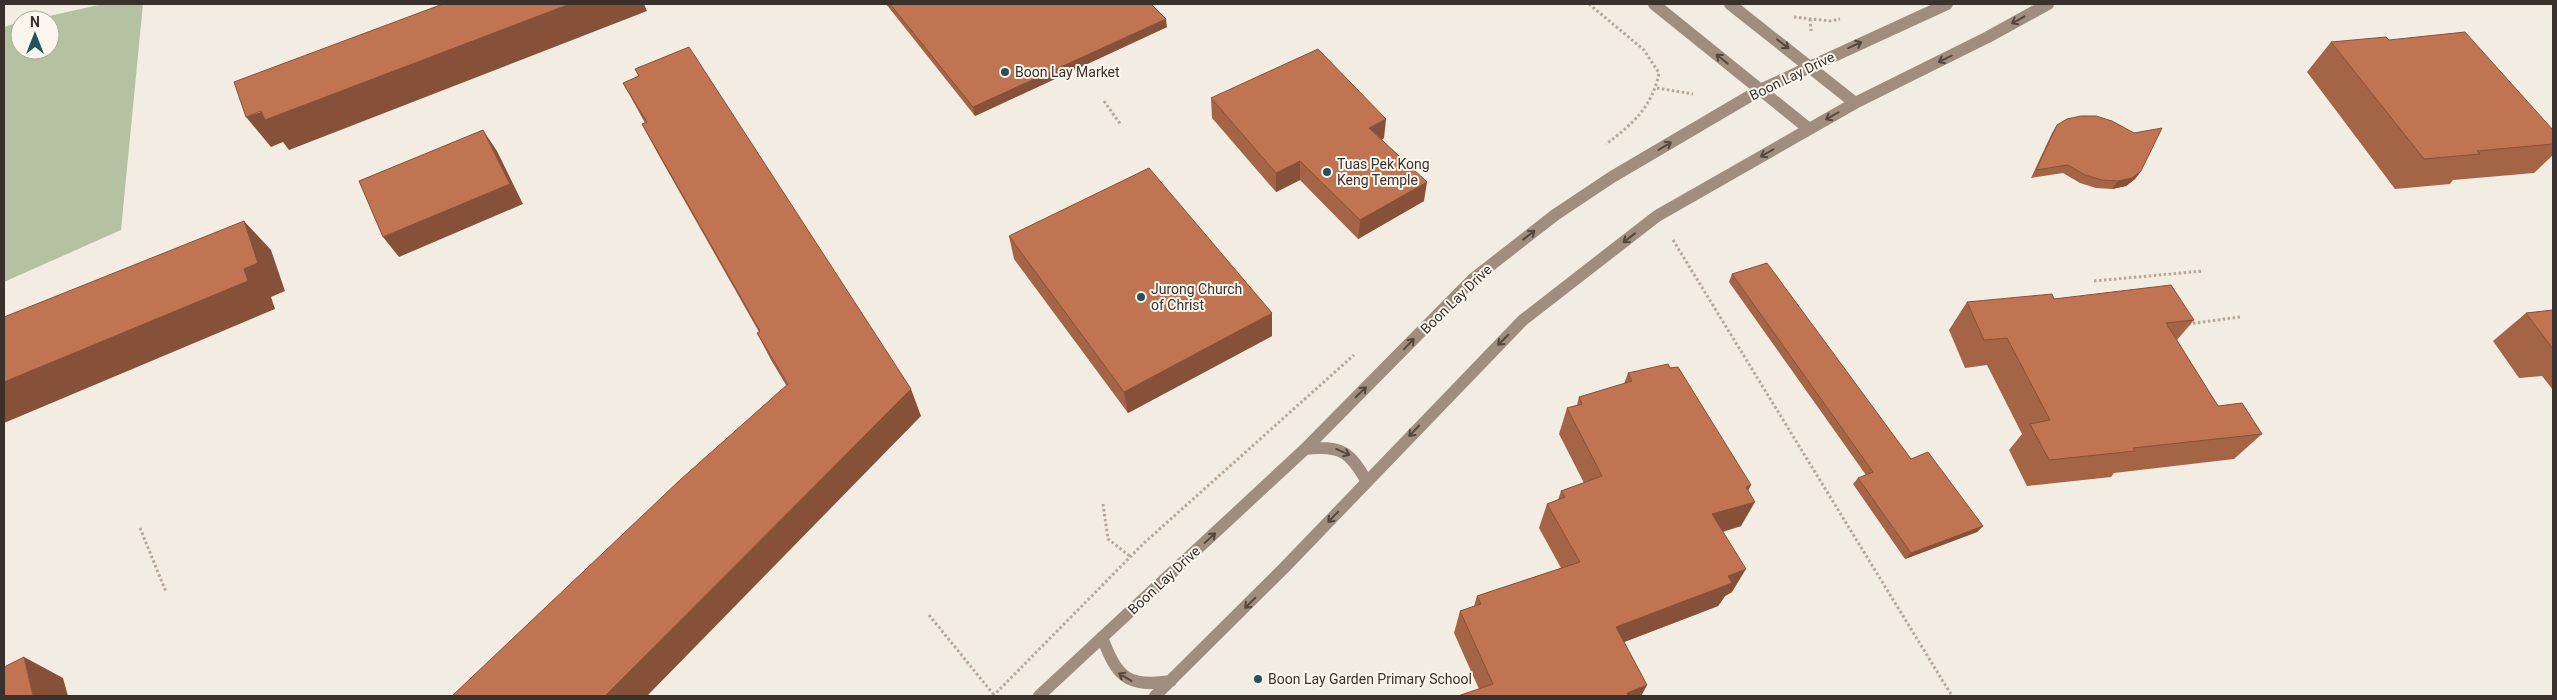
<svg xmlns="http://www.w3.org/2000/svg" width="2557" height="700" viewBox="0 0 2557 700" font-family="Roboto,sans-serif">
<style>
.green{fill:#b5c2a2}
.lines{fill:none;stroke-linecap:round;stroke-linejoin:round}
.path{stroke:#b7a798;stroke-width:3;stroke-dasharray:2.5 2.5;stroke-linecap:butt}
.secondary{stroke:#9f8d7f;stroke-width:12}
.wall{fill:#a66446}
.shaded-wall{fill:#875139}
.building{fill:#c17451;stroke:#875139}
.oneway{stroke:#534841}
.poi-dot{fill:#22535a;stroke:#faf6ee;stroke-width:2}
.labels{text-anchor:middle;stroke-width:4;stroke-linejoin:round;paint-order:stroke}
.poi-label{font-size:14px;fill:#3a312c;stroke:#faf6ee;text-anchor:start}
.street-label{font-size:14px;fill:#3a312c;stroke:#faf6ee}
</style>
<rect width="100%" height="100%" fill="#f3ece2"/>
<path class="green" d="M103 4H143L121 230 4 282V27L20 22V50H50V20H31Z"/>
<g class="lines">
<path class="path" d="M1589 4 1644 50 1659 73C1652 107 1633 124 1606 144
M1794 17 1830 21 1840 19
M1810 19 1811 31
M1657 88 1693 94
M1104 101 1121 125
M1673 240 1952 696
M2094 281 2203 271
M2188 324 2240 317
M1103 504 1108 539 1131 557
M140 528 166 592
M929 615 994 695
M993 696 1144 543 1354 355"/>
<path class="secondary" d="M1654 4 1809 129
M1730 4 1855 103
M1305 449C1340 445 1350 451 1367 482
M1102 637C1117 677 1127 688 1171 681
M1039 696 1305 449 1473 279 1555 215 1612 177 1760 90 1947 4
M1155 696 1284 568 1523 320 1657 216 1855 103 1988 37 2048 4"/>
</g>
<path class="wall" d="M886 4H1151L1167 27 975 116Z
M2389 40 2553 130V155L2534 173 2453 180 2450 184 2395 189 2307 72 2331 42Z
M635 69 921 416 786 385 771 360 757 333 759 332 658 154 642 124 645 123 623 83 639 76Z
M1211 98 1384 138 1382 140 1424 201 1358 239 1300 180 1276 192 1212 118Z
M2057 125 2141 171 2135 179 2126 186 2112 189 2096 188 2080 183 2063 173 2031 178 2052 133Z
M1009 236 1272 336 1128 413 1014 259Z
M1732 274 1911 459 1983 526 1977 532 1905 559 1853 484 1858 478 1866 475 1729 282Z
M2054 299 2194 320 2177 340 2218 406 2262 434 2234 459 2114 473 2111 477 2027 486 2009 450 2022 434 1987 365 1965 368 1949 330 1967 302Z
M2553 310V390L2542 376 2519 378 2493 341 2526 313Z
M1628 373 1751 485 1748 490 1741 526 1723 532 1732 592 1725 596 1718 606 1624 642 1647 685 1641 696H1458L1479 689 1454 633 1460 611 1474 606 1477 596 1561 568 1539 528 1547 504 1558 500 1561 491 1584 483 1559 434 1567 408 1577 405 1579 397 1624 384Z"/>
<path class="shaded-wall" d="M570 4H644L647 11 289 150 283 142 271 147 246 117Z
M1166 19 1167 27 975 116 973 107Z
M1386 119 1384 138 1367 147 1369 128Z
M483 130 497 151 523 204 399 257 383 237Z
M1300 161V180L1276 192V173Z
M2141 171 2135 179 2126 186 2112 189 2118 181Z
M1427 182 1424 201 1358 239 1360 220Z
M244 221 271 250 285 291 271 297 275 309 4 423V382L244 269Z
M1272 313V336L1128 413 1124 392Z
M911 389 921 416 647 696H605Z
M1751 485 1740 506 1755 502 1741 526 1699 538 1712 514 1746 487Z
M1983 526 1977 532 1905 559 1911 553Z
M1746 569 1732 592 1725 596 1718 606 1606 649 1616 627 1728 576Z
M24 657 63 678 68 696H33Z
M1647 685 1641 696H1625L1627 693Z"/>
<path class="building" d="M443 4H570L265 120 261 111 246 117 234 82Z
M890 4H1151L1166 19 973 107Z
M2465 32 2553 130V144L2477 151 2480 154 2424 159 2331 42 2386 37 2389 40Z
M689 47 911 389 605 696H452L680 480 788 384 757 333 760 331 642 124 647 122 623 83 639 76 635 69Z
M1318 49 1386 119 1369 128 1427 182 1360 220 1300 161 1276 173 1211 98Z
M2081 116H2096L2112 121 2134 133 2162 128 2141 171 2132 178 2118 181 2102 180 2085 175 2068 165 2036 170 2057 125 2067 119Z
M483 130 510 184 383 237 359 181Z
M1149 168 1272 313 1124 392 1009 236Z
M244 221 258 263 244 269 248 281 4 382V317Z
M1767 263 1911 459 1928 452 1983 526 1911 553 1858 478 1873 472 1732 274Z
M2171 285 2194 320 2166 323 2218 406 2242 403 2262 434 2133 448 2135 451 2049 460 2030 424 2050 420 2007 338 1984 340 1967 302 2052 294 2054 299Z
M2553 310V349L2526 313Z
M1668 364 1670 368 1678 367 1751 485 1746 487 1755 502 1712 514 1746 569 1728 576 1732 583 1616 627 1647 685 1627 693 1628 696H1458L1493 684 1460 611 1481 604 1477 596 1580 562 1547 504 1565 497 1561 491 1602 476 1567 408 1582 404 1579 397 1632 381 1628 373Z
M24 657 33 696H4V667Z"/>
<defs><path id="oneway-shaft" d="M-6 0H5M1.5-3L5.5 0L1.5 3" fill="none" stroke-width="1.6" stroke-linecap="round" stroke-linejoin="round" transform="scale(1.25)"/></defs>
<g class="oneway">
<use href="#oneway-shaft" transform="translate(2018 20) rotate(151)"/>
<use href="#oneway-shaft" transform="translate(1783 44) rotate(38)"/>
<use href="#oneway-shaft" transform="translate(1855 45) rotate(-24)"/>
<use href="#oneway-shaft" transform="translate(1722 59) rotate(-141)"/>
<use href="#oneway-shaft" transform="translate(1945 59) rotate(154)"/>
<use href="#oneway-shaft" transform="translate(1832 116) rotate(150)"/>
<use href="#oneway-shaft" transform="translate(1665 146) rotate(-31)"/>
<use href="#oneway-shaft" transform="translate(1767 153) rotate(150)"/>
<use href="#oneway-shaft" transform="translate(1529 235) rotate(-38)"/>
<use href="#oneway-shaft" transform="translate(1629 238) rotate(142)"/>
<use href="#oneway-shaft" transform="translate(1503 340) rotate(135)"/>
<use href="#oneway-shaft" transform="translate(1409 344) rotate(-46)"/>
<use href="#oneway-shaft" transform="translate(1361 392) rotate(-44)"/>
<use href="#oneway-shaft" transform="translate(1414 431) rotate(133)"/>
<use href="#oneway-shaft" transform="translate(1343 452) rotate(24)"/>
<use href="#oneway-shaft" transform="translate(1333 517) rotate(134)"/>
<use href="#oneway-shaft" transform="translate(1210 538) rotate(-43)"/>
<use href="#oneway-shaft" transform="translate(1250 603) rotate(135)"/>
<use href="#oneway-shaft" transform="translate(1125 677) rotate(-149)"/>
</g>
<g class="poi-dot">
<circle cx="1005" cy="72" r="5"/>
<circle cx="1327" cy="172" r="5"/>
<circle cx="1141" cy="297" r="5"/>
<circle cx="1258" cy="679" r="5"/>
</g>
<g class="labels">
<g class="poi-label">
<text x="1015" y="77">Boon Lay Market</text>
<text x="1337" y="169">Tuas Pek Kong<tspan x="1337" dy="16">Keng Temple</tspan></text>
<text x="1151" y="294">Jurong Church<tspan x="1151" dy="16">of Christ</tspan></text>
<text x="1268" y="684">Boon Lay Garden Primary School</text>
</g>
<g class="street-label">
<text transform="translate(1792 76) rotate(-26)" y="5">Boon Lay Drive</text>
<text transform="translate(1456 299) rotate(-44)" y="5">Boon Lay Drive</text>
<text transform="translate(1164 580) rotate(-43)" y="5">Boon Lay Drive</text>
</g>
</g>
<rect width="2557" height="700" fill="none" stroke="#3a312c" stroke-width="10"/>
<g transform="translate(35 35)"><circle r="24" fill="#faf6ee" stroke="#ada7a0"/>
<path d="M0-4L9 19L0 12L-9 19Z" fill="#22535a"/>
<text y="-8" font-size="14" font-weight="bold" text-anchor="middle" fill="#3a312c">N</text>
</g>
</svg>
